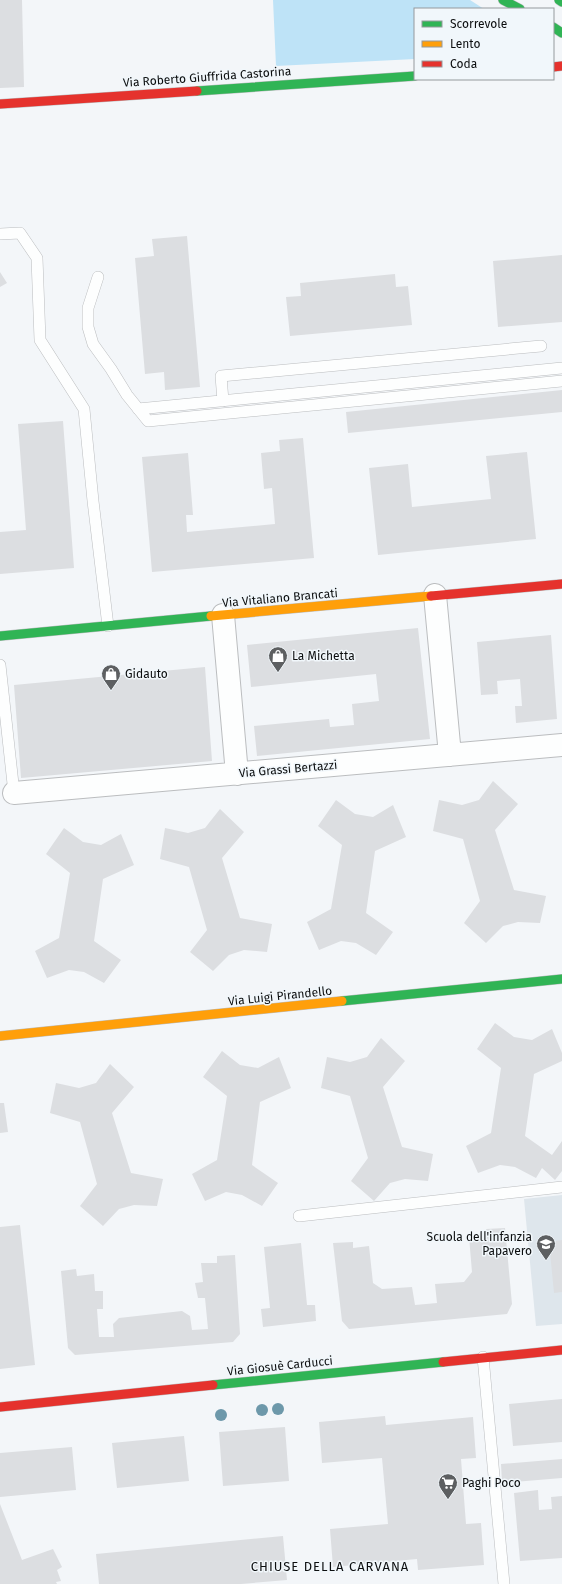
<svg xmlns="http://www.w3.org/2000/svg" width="562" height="1584" viewBox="0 0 562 1584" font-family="'Fira Sans',sans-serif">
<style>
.built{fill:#dee6ec}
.green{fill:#bee3f7}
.building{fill:#dcdee1}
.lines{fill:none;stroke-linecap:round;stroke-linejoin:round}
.lane-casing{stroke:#bbbdbf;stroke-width:12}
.street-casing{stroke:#bbbdbf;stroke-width:24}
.fast-casing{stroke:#bbbdbf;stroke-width:10}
.slow-casing{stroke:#bbbdbf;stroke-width:10}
.jam-casing{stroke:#bbbdbf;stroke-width:10}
.lane{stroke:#fdfefe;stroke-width:11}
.street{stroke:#fdfefe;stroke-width:22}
.fast{stroke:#30b455;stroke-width:9}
.slow{stroke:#ff9f0a;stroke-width:9}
.jam{stroke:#e5322d;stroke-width:9}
.tree{fill:#6d98aa}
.labels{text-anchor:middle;stroke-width:3;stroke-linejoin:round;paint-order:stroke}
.street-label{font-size:12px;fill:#0c0e0f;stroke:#f1f7fb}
.poi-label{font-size:12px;fill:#0c0e0f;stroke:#f1f7fb;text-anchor:start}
.neighbourhood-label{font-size:13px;letter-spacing:1px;fill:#0c0e0f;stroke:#f1f7fb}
</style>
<rect width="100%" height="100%" fill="#f3f6f9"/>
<path class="built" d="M562 1195V1324L536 1326 524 1199Z"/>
<path class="green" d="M273 0H470L484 9H415V59L276 66Z"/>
<path class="building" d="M0 0H22L24 87 0 88Z
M187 236 200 387 165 390 164 372 145 374 135 258 154 256 152 239Z
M562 255V322L498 327 493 261Z
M0 272 7 283 0 287Z
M395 274 396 287 408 286 412 325 290 336 286 297 301 296 300 283Z
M562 390V412L348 433 346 412Z
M63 421 74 568 0 574V532L26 530 18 424Z
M303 438 314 558 152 572 142 457 188 453 193 515H186L187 532 275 524 272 488 264 489 261 453 280 451 279 440Z
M527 452 536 539 378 555 369 468 408 464 412 507 491 499 486 456Z
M418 628 430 739 257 756 254 726 329 719 330 727 354 725 352 704 379 701 376 674 251 687 247 645Z
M551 635 557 719 516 723 515 706H522L520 679 497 681 498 694 481 695 477 642Z
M205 667 212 761 21 778 14 685Z
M493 781 518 804 495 830 514 890 546 896 540 923 518 922 503 926 486 943 464 923 480 901 463 839 433 831 439 800 462 805 479 800Z
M336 800 355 814 373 817 393 805 406 837 375 851 366 913 393 932 376 955 356 943 341 941 319 950 307 922 331 909 342 845 318 826Z
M220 809 244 832 222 858 240 918 272 924 267 952 244 950 229 955 213 971 190 952 207 930 189 867 160 859 165 828 188 833 205 828Z
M64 828 83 842 101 845 121 834 134 865 103 879 94 941 121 960 104 983 84 972 69 970 47 978 35 951 59 938 70 873 46 854Z
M495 1023 514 1037 532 1040 552 1029 562 1053V1061L534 1074 525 1136 552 1155 562 1141V1171L555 1180 542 1168 536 1178 515 1167 500 1165 478 1173 466 1146 491 1133 501 1068 477 1049Z
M381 1038 405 1061 383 1087 402 1147 433 1154 428 1181 405 1179 390 1183 374 1201 351 1181 368 1158 350 1096 321 1088 327 1057 350 1062 367 1057Z
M222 1051 240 1065 258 1068 279 1057 291 1088 260 1102 252 1165 278 1183 262 1206 242 1195 226 1192 205 1201 192 1174 217 1160 227 1096 203 1077Z
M110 1064 134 1087 112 1113 131 1173 163 1179 157 1206 134 1205 119 1209 103 1226 80 1206 97 1184 80 1122 50 1113 56 1083 79 1088 96 1083Z
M0 1103H4L8 1132 0 1133Z
M20 1225 35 1365 0 1369V1227Z
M505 1228 512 1304 507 1314 349 1329 342 1321 333 1243 353 1242V1248L369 1246 373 1283 382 1289 412 1287 415 1305 437 1303 435 1284 464 1282 472 1272 469 1237 486 1235V1229Z
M562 1240V1292L554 1293 549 1242Z
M301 1243 307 1305H315L316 1321 263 1327 261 1309 270 1308 264 1247Z
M235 1255 240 1334 233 1342 75 1355 68 1348 61 1271 76 1269 77 1276 94 1274 95 1291H103V1309H97L99 1337H114L113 1324 119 1318 182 1311 190 1316 192 1330 208 1329 205 1298H198L195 1283 203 1282 201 1263H217V1256Z
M562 1399V1442L513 1446 509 1404Z
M385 1416 386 1425 473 1417 476 1458 461 1459 466 1524 481 1523 484 1565 418 1570 417 1559 333 1567 330 1529 388 1524 382 1458 322 1463 319 1422Z
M285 1427 289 1481 223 1486 219 1432Z
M184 1436 189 1481 117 1488 112 1443Z
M72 1447 76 1490 0 1497V1453Z
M562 1459V1478L502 1483 501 1464Z
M538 1490 539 1510 552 1509 551 1497 562 1496V1558L520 1561 514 1493Z
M0 1504 22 1560 53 1549 62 1567 57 1570 61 1581 56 1582 57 1584H0Z
M283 1536 287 1580 241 1584H99L96 1554Z"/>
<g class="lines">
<g class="lane-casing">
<path id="lane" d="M0 234 20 233 37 258 40 340 84 409 93 501 108 626
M98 277 88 308V327L93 344 111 369 127 395 148 421 562 381
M223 401 221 376 541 346
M138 409 562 368
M0 665 14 793
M299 1216 562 1187
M483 1357 504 1584"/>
</g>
<g class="street-casing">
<path id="street" d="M435 595 450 755
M223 615 237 774
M14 793 562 745"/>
</g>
<g class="fast-casing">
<path id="fast" d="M503 0 520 9
M559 0 562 2
M553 27 562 33
M197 91 415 76
M0 636 211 616
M342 1001 562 979
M213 1385 443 1362"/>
</g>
<g class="slow-casing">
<path id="slow" d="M211 616 431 596
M0 1036 342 1001"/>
</g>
<g class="jam-casing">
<path id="jam" d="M553 67 562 66
M0 104 197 91
M431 596 562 584
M443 1362 562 1350
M0 1407 213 1385"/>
</g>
<use href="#lane" class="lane"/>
<use href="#street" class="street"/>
<use href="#fast" class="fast"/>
<use href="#slow" class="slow"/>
<use href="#jam" class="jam"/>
</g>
<g class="tree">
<circle cx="278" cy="1409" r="6"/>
<circle cx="262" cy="1410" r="6"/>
<circle cx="221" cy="1415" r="6"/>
</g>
<defs>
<g id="shop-pin" transform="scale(1)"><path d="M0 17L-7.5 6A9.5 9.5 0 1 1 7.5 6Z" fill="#5d5f61" stroke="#f1f7fb"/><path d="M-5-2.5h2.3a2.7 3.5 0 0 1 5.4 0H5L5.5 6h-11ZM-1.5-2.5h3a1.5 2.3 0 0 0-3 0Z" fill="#fff"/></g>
<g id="school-pin" transform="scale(1)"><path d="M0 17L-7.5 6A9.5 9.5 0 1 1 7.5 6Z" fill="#5d5f61" stroke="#f1f7fb"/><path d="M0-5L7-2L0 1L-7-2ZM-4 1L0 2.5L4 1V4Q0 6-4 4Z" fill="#fff"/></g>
<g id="supermarket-pin" transform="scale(1)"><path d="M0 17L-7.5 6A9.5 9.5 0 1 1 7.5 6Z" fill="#5d5f61" stroke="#f1f7fb"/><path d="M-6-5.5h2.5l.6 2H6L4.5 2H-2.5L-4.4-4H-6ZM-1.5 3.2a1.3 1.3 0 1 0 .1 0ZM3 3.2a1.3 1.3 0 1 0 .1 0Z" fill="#fff"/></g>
</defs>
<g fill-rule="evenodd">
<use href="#shop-pin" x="278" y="656"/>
<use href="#shop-pin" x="111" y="674"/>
<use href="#school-pin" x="546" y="1244"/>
<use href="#supermarket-pin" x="448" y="1483"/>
</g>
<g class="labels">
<g class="street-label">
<text transform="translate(207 77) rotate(-4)" y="4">Via Roberto Giuffrida Castorina</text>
<text transform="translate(280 598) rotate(-5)" y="4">Via Vitaliano Brancati</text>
<text transform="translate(288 769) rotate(-5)" y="4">Via Grassi Bertazzi</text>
<text transform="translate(280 996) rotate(-6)" y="4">Via Luigi Pirandello</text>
<text transform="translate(280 1366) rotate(-6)" y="4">Via Giosuè Carducci</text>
</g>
<g class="poi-label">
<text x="292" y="660">La Michetta</text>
<text x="125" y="678">Gidauto</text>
<text x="532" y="1241" text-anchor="end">Scuola dell'infanzia<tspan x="532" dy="14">Papavero</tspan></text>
<text x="462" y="1487">Paghi Poco</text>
</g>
<g class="neighbourhood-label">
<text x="330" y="1571">CHIUSE DELLA CARVANA</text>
</g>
</g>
<rect x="414" y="8" width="140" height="72" fill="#f1f7fb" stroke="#959a9d"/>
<rect x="422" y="21" width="20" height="6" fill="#30b455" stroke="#959a9d"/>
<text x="450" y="28" font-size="12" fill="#0c0e0f">Scorrevole</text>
<rect x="422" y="41" width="20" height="6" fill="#ff9f0a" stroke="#959a9d"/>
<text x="450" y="48" font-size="12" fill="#0c0e0f">Lento</text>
<rect x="422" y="61" width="20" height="6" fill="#e5322d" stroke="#959a9d"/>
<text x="450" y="68" font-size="12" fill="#0c0e0f">Coda</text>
</svg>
